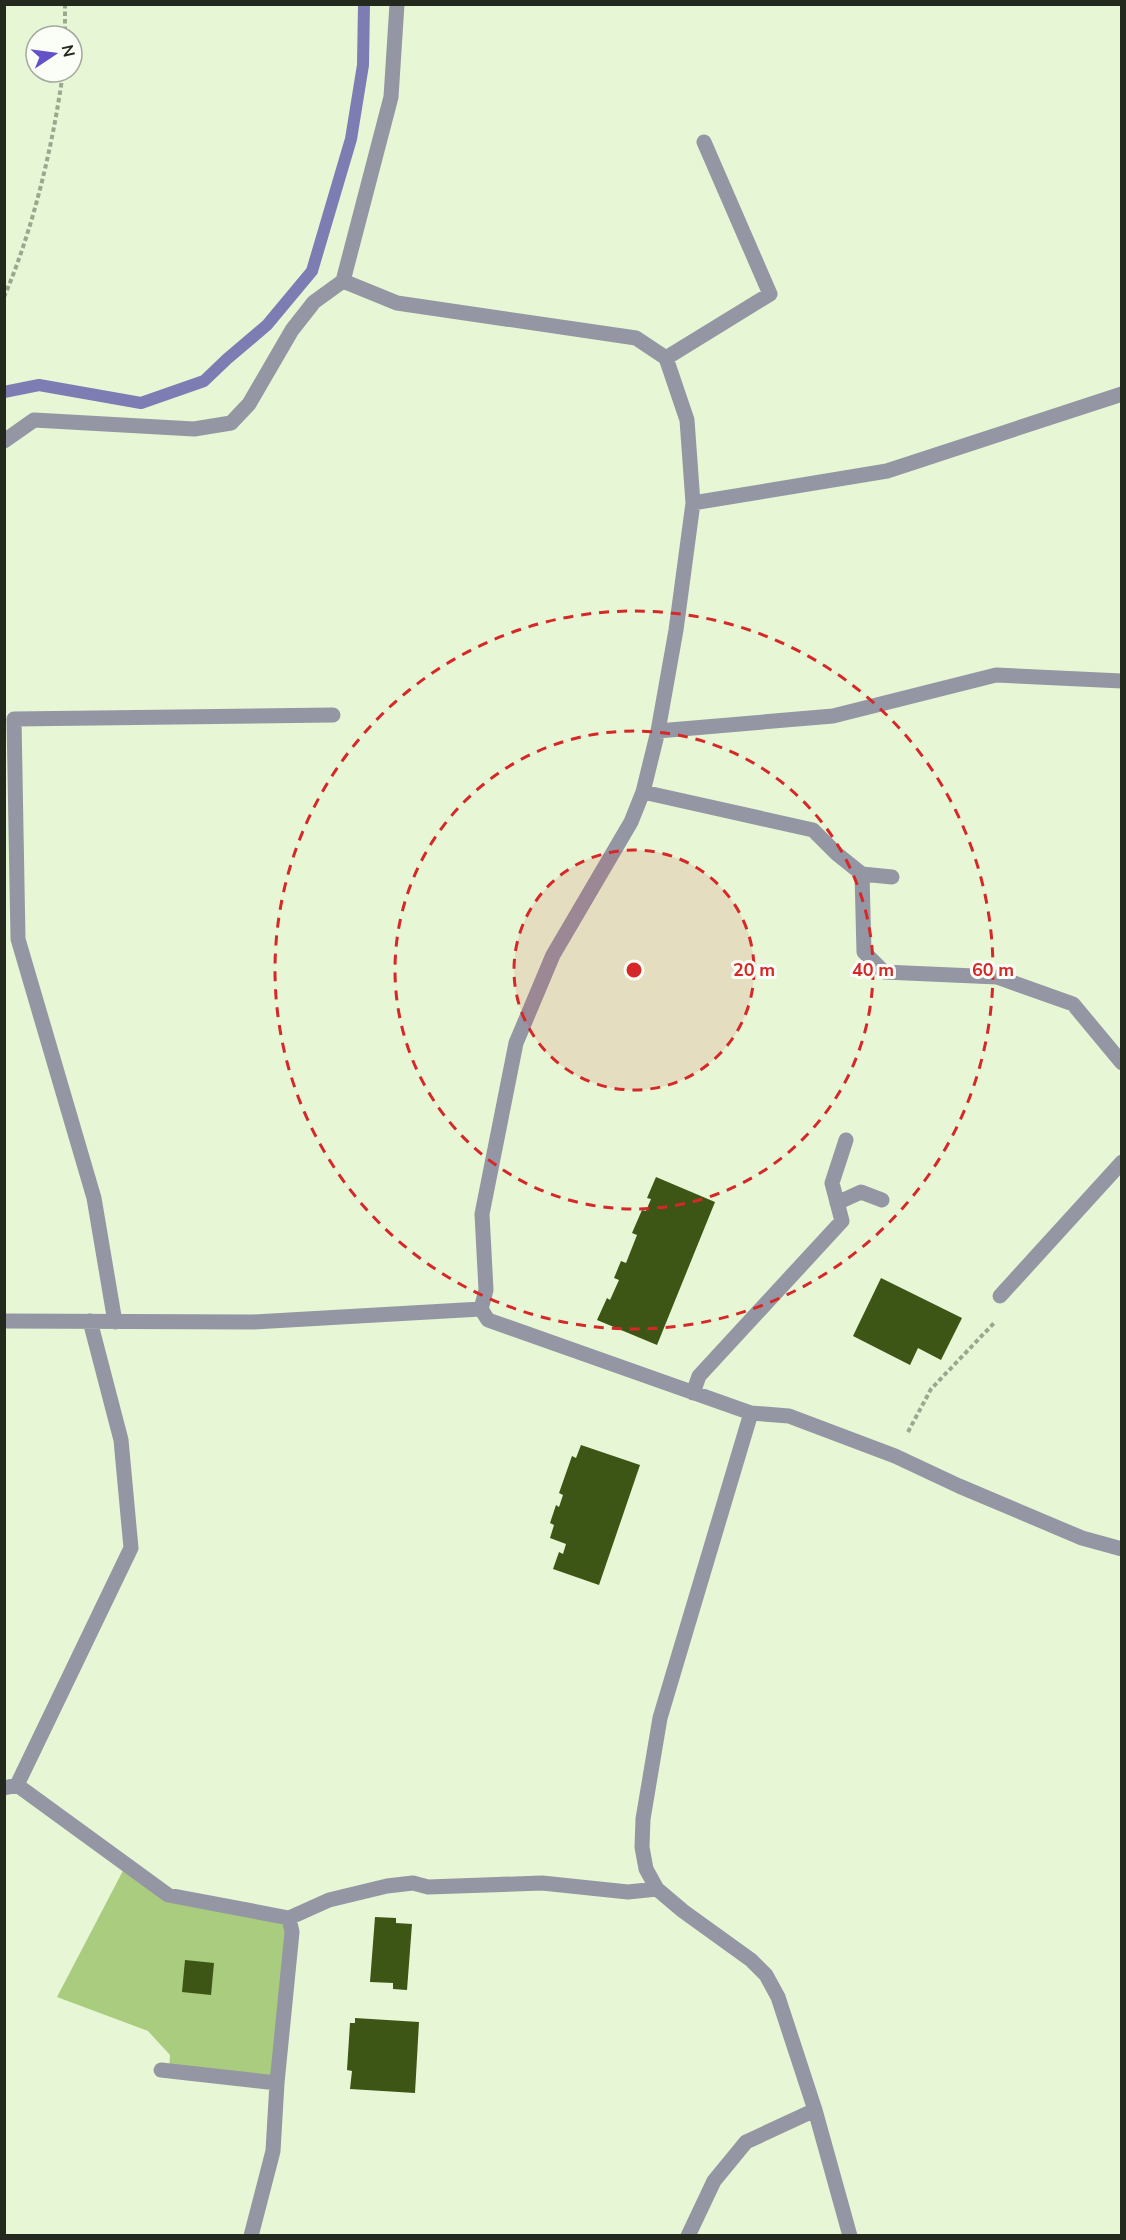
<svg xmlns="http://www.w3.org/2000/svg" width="1126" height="2240" viewBox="0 0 1126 2240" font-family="'Nunito Sans',sans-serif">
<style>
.green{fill:#aacc7e}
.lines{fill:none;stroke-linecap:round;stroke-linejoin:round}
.stream{stroke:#7e7db3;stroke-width:12}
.building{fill:#3d5515}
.path{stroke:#9ba78e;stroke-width:4;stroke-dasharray:4.5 3;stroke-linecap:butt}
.minor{stroke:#9596a4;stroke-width:15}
.ring{fill:none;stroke:#d62828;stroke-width:3;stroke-dasharray:10 8}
.centre{fill:#d62828;stroke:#fbfef7;stroke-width:3}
.ring-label{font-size:18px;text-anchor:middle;font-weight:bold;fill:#d62828;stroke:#fbfef7;stroke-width:6;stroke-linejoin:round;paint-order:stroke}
</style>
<rect width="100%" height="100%" fill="#e7f6d5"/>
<path class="green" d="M126 1865 168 1895 289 1918 277 2083 169 2071 170 2055 148 2031 57 1997Z"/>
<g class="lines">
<path class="stream" d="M4 392 39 385 141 403 204 381 227 359 267 325 312 271 351 139 363 65 364 4"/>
</g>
<path class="building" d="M656 1177 715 1202 657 1345 597 1320 607 1298 610 1300 619 1280 614 1278 621 1261 626 1263 637 1235 632 1233 642 1210 646 1211 651 1199 647 1198Z
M881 1278 962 1318 941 1360 918 1348 910 1365 853 1336Z
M581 1445 640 1465 599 1585 553 1569 559 1552 563 1554 566 1544 550 1538 554 1525 550 1523 556 1505 559 1507 563 1495 559 1493 572 1456 576 1458Z
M375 1917 396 1918V1923L412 1924 407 1990 393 1989V1983L370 1982Z
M185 1960 214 1963 211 1995 182 1992Z
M355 2018 419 2022 415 2093 350 2089 352 2071 347 2070 350 2023H355Z"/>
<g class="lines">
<path class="path" d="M65 4V36
M4 297C33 230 53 145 63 72
M908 1432 931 1389 995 1322"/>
<path class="minor" d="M397 4 391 97 343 281 397 303 636 338 666 358 687 420 693 503 676 630 658 731 643 792 631 822 553 955 516 1043 482 1214 486 1290 481 1309 488 1320 751 1413 789 1416 895 1456 959 1486 1082 1538 1122 1549
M666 358 770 294 704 142
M4 441 34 420 194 429 231 423 249 404 292 330 314 302 343 281
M693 503 887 471 1122 394
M658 731 833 716 996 675 1122 681
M643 792 813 830 837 854 862 874
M892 877 862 874 864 952 884 972 997 977 1073 1004 1122 1063
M837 1203 861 1192 882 1200
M1000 1296 1122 1162
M4 1321 253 1322 481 1309
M115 1322 94 1198 18 939 14 719 333 715
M693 1393 699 1376 842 1221 832 1183 846 1140
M751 1413 660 1718 643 1819 642 1847 646 1869 657 1889 683 1911 751 1960 766 1975 778 1997 815 2110 850 2236
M17 1785 131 1548 121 1440 90 1321
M4 1788 17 1785 168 1895 289 1918 329 1900 387 1886 413 1883 428 1887 542 1883 628 1892 657 1889
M161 2070 277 2083
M251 2236 273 2151 277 2083 292 1932 289 1918
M688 2236 714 2181 746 2142 815 2110"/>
</g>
<circle cx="634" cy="970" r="120" fill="#d62828" fill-opacity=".12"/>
<g class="ring">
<circle cx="634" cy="970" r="120"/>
<circle cx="634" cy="970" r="239"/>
<circle cx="634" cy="970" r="359"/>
</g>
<circle cx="634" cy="970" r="9" class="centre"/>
<g class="ring-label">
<text x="754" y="976">20 m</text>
<text x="873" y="976">40 m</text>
<text x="993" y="976">60 m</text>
</g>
<rect width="1126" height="2240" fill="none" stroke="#23291d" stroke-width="12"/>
<g transform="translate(54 54) rotate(77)"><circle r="28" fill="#fbfef7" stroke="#a5a9a0" stroke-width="1.5"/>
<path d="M0-4.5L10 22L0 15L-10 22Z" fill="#6451ca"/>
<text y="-9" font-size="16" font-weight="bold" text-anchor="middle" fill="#23291d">N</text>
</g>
</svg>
